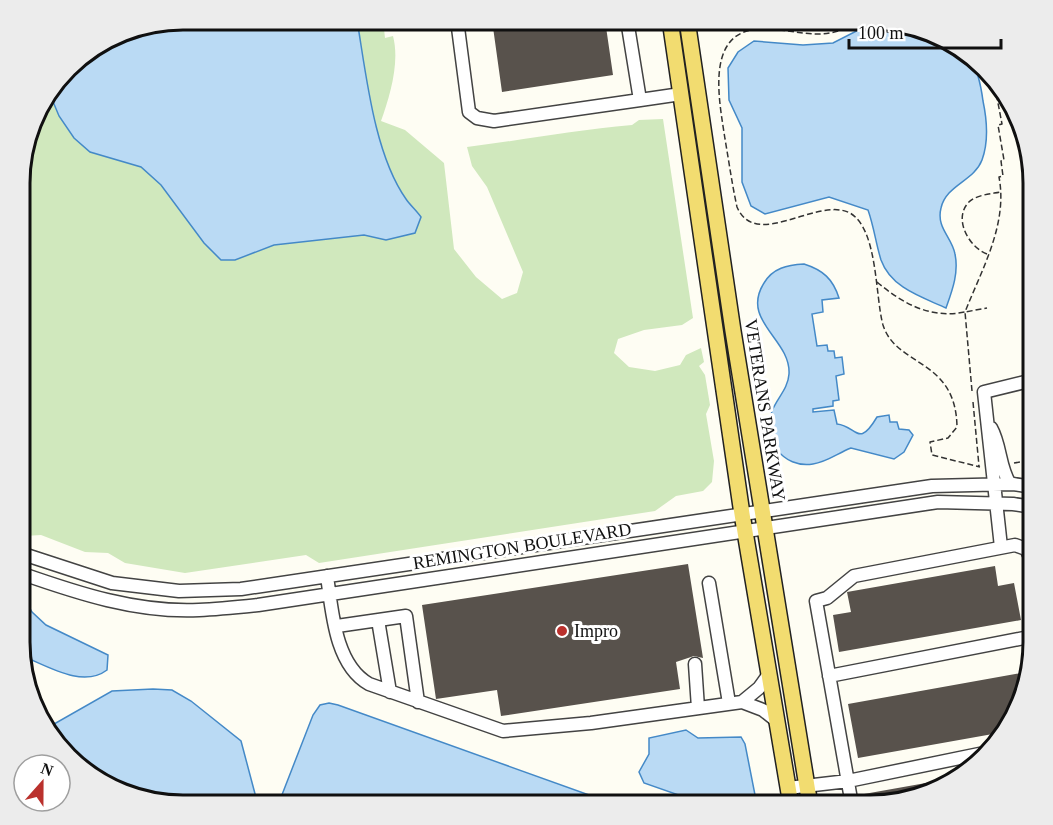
<svg xmlns="http://www.w3.org/2000/svg" width="1053" height="825" viewBox="0 0 1053 825" font-family="'Times New Roman',serif">
<style>
.green{fill:#d0e8bd}
.water{fill:#badaf4;stroke:#4489c7;stroke-width:1.5}
.building{fill:#58524c}
.lines{fill:none;stroke-linecap:round;stroke-linejoin:round}
.minor-casing{stroke:#434343;stroke-width:15}
.major-casing{stroke:#212121;stroke-width:18}
.path{stroke:#323232;stroke-width:1.5;stroke-dasharray:6 3;stroke-linecap:butt}
.minor{stroke:#fff;stroke-width:12}
.major{stroke:#f2dc70;stroke-width:15}
.poi-dot{fill:#ba312d;stroke:#fff;stroke-width:2}
.labels{text-anchor:middle;stroke-width:6;stroke-linejoin:round;paint-order:stroke}
.street-label{font-size:18px;fill:#101010;stroke:#fff}
.poi-label{font-size:18px;fill:#101010;stroke:#fff;text-anchor:start}
.rim{fill:none;stroke:#101010;stroke-width:3}
</style>
<rect width="100%" height="100%" fill="#fefdf3"/>
<path class="green" d="M357 20H383L385 38 393 36C400 62 390 96 381 121L405 130 444 163 454 249 476 277 502 299 517 293 523 272 487 187 472 166 467 147C523 140 576 130 632 125L639 120 663 119 693 318 682 325 644 330 618 339 614 353 629 367 655 371 680 365 686 355 701 348 704 362 699 366 705 375 710 405 706 414 714 461 712 482 703 491 676 496 655 511 319 563 306 555 185 573 125 563 108 553 85 552 41 535 25 536 20 522 21 161 41 102 49 92 59 116 74 138 90 152 141 167 161 185 204 243 235 260 274 245 364 235 386 240 415 233 414 208C373 163 367 78 357 20Z"/>
<path class="water" d="M183 20H357C366 73 374 154 406 199 410 205 416 210 421 217L415 233 386 240 364 235 274 245 235 260H221L204 243 161 185 141 167 90 152 74 138 59 116 49 92 75 60 130 28Z
M878 20C901 23 958 37 970 57 978 70 981 86 983 101 987 120 989 141 982 160 974 181 946 185 941 208 936 228 952 237 955 254 959 273 952 291 946 308 922 297 891 288 881 260 876 244 874 227 868 210L829 197 765 214 751 206 742 182V128L729 100 728 68 738 52 754 41 803 45 833 43Z
M804 264C823 270 833 279 839 298L822 300 823 312 812 314 817 346 827 345 828 351H834L835 358 842 357 844 374 836 376 839 400 833 401V406L813 409V412L834 410 837 424C857 426 858 449 877 417L889 415 890 422H897L899 429 909 430 913 435 904 452 894 459 851 448C838 453 827 462 813 464 783 469 761 439 772 411 777 398 788 389 789 374 791 339 740 321 764 283 773 268 787 265 804 264Z
M20 591 32 612 46 625 108 655 107 670C82 689 46 665 20 655Z
M153 689 172 690 191 701 241 741 258 805H173L121 793 75 765 47 728 112 691Z
M329 703 338 705 617 805H278L313 715 320 705Z
M686 730 698 738 741 737 745 744 757 805H707L644 783 639 772 649 754V738Z"/>
<path class="building" d="M492 20H605L613 75 502 92Z
M688 564 703 658 694 656 676 662 680 689 501 716 497 690 436 699 422 605Z
M995 566 998 586 1014 583 1021 620 839 652 833 615 851 612 847 592Z
M1021 673 1024 690 1021 705 1004 732 858 758 848 704Z
M954 778 933 793 867 806 864 794Z"/>
<g class="lines">
<g class="minor-casing">
<path id="minor" d="M457 20 469 112 477 118 494 121 640 100
M627 20 640 100 681 94
M991 428C1001 446 999 467 1010 484
M1001 547 984 392 1033 380
M20 553 112 583 179 591 241 589 932 486 1013 484 1033 487
M20 573C77 593 137 613 199 610 218 609 238 607 258 605L938 502 1013 504 1033 507
M327 576C332 611 335 665 369 684L503 731 591 723 742 702
M709 583 729 703
M378 620 390 692
M337 626 406 616 418 702
M1032 657 1029 637 1033 630
M695 664 698 708
M769 674 759 688 742 702 763 710 777 721
M829 676 1029 637
M788 788 848 781 989 752
M852 805 816 601 827 598 854 576 1015 545 1026 549 1033 563"/>
</g>
<g class="major-casing">
<path id="major" d="M670 20 742 514 791 805
M687 20 733 331 810 805"/>
</g>
<path class="path" d="M863 20C820 45 804 29 761 29 703 30 720 104 725 139 729 162 732 184 737 207 756 251 817 196 850 213 878 229 875 296 883 325 896 367 956 358 957 427L948 438 930 442 932 455 980 467
M987 254C970 248 953 220 968 203 975 195 990 194 1000 192
M877 282C903 304 931 319 965 312 982 269 1008 224 999 177L1003 176 1001 161 1004 160 998 125 1002 124 994 82
M972 391 965 312 987 308
M973 402 979 466
M1014 463 1033 460"/>
<use href="#minor" class="minor"/>
<use href="#major" class="major"/>
</g>
<circle class="poi-dot" cx="562" cy="631" r="6"/>
<g class="labels">
<g class="street-label">
<text transform="translate(765 410) rotate(81)" y="6">VETERANS PARKWAY</text>
<text transform="translate(522 546) rotate(-9)" y="6">REMINGTON BOULEVARD</text>
</g>
<g class="poi-label">
<text x="574" y="637">Impro</text>
</g>
</g>
<path d="M0 0H1053V825H0ZM183 30H870A153 153 0 0 1 1023 183V642A153 153 0 0 1 870 795H183A153 153 0 0 1 30 642V183A153 153 0 0 1 183 30Z" fill="#ececec" fill-rule="evenodd"/>
<path class="rim" d="M183 30H870A153 153 0 0 1 1023 183V642A153 153 0 0 1 870 795H183A153 153 0 0 1 30 642V183A153 153 0 0 1 183 30Z"/>
<g transform="translate(42 783) rotate(21)"><circle r="28" fill="#ffffff" stroke="#9f9f9f" stroke-width="1.5"/>
<path d="M0-4.5L10 22L0 15L-10 22Z" fill="#ba312d"/>
<text y="-9" font-size="16" font-weight="bold" text-anchor="middle" fill="#101010">N</text>
</g>
<path d="M849 39v9h152v-9" fill="none" stroke="#101010" stroke-width="3"/>
<text x="858" y="39" font-size="18" fill="#101010" stroke="#ffffff" stroke-width="4.5" paint-order="stroke">100 m</text>
</svg>
